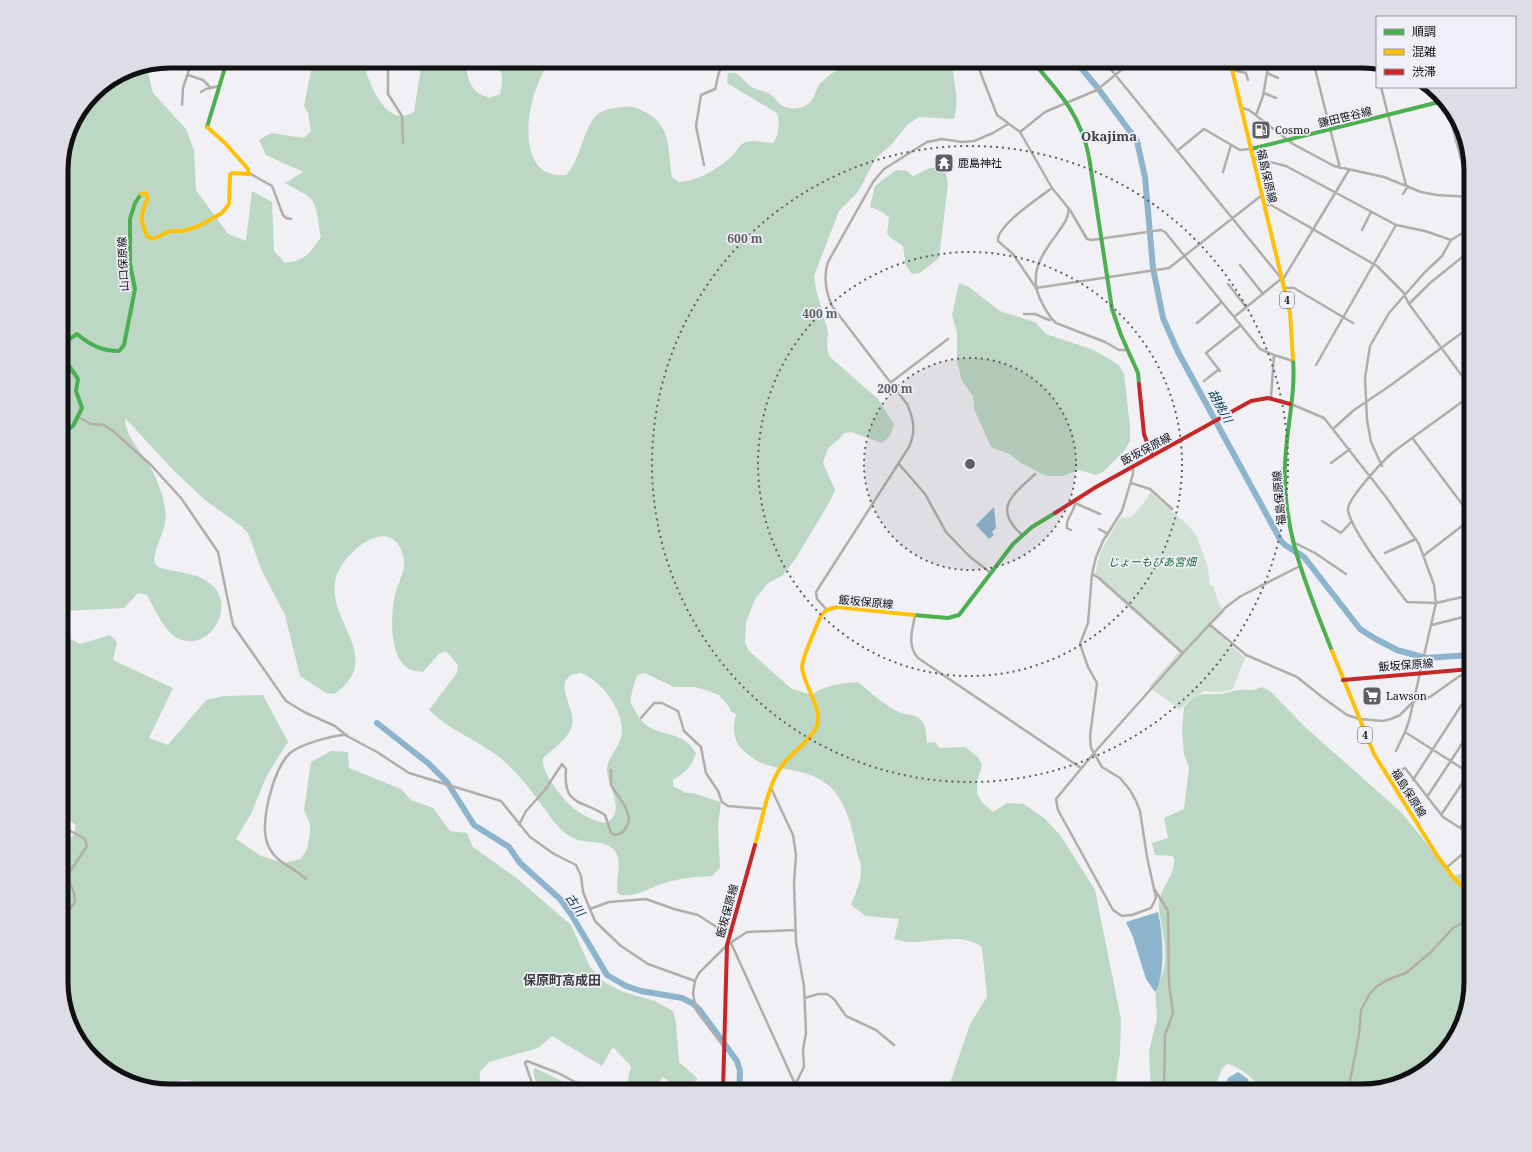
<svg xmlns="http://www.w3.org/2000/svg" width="1532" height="1152" viewBox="0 0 1532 1152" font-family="'Noto Serif','Noto Sans JP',serif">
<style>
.green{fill:#cfe0d4}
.forest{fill:#bcd8c4;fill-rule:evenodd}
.water{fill:#8cb4cd}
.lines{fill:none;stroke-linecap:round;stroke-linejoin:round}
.river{stroke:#8cb4cd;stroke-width:6}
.street{stroke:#b1ada9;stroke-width:2.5}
.fast{stroke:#4caf50;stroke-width:4}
.slow{stroke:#ffc107;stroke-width:4}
.jam{stroke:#c62828;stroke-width:4}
.ring{fill:none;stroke:#5f5f63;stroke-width:2;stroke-dasharray:2 4}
.labels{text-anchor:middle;stroke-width:3.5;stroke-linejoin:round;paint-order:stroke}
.shield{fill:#eeeff7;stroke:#535458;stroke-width:1}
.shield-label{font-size:10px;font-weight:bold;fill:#111114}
.street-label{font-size:11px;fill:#111114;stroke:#eeeff7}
.poi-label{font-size:11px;fill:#111114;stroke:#eeeff7;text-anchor:start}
.park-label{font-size:11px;font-style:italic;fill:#1c6836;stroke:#eeeff7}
.water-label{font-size:12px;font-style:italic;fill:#003249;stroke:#eeeff7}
.quarter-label{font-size:13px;font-weight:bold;fill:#3d3e44;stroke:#eeeff7}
.rim{fill:none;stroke:#111114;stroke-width:5}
.centre{fill:#5f5f63;stroke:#eeeff7;stroke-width:2}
.ring-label{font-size:12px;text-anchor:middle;font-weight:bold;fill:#5f5f63;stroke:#eeeff7;stroke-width:3.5;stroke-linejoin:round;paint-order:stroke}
</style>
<rect width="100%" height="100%" fill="#f0f0f5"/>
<path class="green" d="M1150 492 1189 526 1197 537 1208 568 1210 585 1213 586 1220 606 1225 612 1212 624 1228 643 1245 658 1233 689 1221 692 1204 691 1179 709 1149 687 1179 652 1094 576 1101 551 1120 518 1132 517 1147 499Z"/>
<path class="forest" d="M313 61H367L364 65C370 85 386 129 414 112L422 61H467C465 71 469 85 477 92 480 95 486 96 489 98L500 94 502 84V74L491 61H547C543 74 536 87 533 98 525 128 523 179 566 175 582 159 582 128 598 114 604 109 617 107 624 107 634 106 639 109 647 113 672 127 668 153 672 177L679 182C699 180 715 171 731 157 736 153 739 144 746 142 755 139 763 143 773 143 779 136 780 122 777 113L727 83 728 73C740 71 742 80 750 86 757 91 764 90 770 94 775 97 777 102 781 105 790 110 803 110 810 102 817 95 815 86 824 80 829 76 836 69 842 68 851 65 853 67 862 61H952C953 81 960 98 954 119L919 117 907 125 891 145 876 158 858 192 839 211 814 276 816 289 828 332 827 346 829 356 878 399 894 424 890 436 882 443 851 432 845 433 828 449 823 463 835 490 829 503 796 558 783 575 767 584 755 599 746 622 745 643 749 651 792 689 812 695C824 685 842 683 858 682 871 693 884 705 899 712 906 715 914 714 920 719 927 725 926 734 927 743L935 742 940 748 965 747 979 758 982 765 977 782V793L981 801 993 812 1007 803 1024 804 1045 819 1061 836 1095 890 1121 1019 1120 1052 1115 1091H940L946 1088 951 1080 970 1024 987 997 982 947C963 932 932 943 909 942 904 942 899 940 894 939L899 919 866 916 851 905C855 894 862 880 861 867 861 863 858 857 857 852 852 827 845 792 819 779 791 764 766 775 741 748 732 738 733 726 736 714L730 711V708L719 695 706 690 695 687H674L645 673 637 675C635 682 630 695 631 703 632 706 635 710 637 714 650 740 681 726 696 753 692 767 685 773 673 780V786L686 793H693L721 802 718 825 720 868 712 876C696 877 680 878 665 883 649 888 637 897 620 895L617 892C616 880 623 859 614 850 602 838 585 845 571 837 555 828 546 809 535 796 528 786 520 777 511 768 488 743 453 734 429 710L457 673 458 665 446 651 439 654 423 672C416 671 409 671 404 665 389 650 391 614 395 595 397 584 406 571 404 559 393 510 343 552 336 578 324 620 387 658 334 694L326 693 300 676 285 615 262 571 248 533 241 526 205 500 175 472 125 418C125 438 146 456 154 474 159 485 164 498 165 509 169 527 155 543 154 562L158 567C176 573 199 572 213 586 235 608 210 649 182 640 165 635 155 609 147 595L138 593 124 608 65 611 61 618V162L72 122 98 88 128 69 145 66 147 69 153 93 186 129 194 150 196 190 228 234 246 241 252 191 272 202 274 251 285 263C306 260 309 254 321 237 318 226 318 205 310 198 303 192 293 188 285 183L303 172 266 155 259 140 271 133 304 138 311 131 308 113 304 106ZM581 673C601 680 624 711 622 733 621 745 606 760 607 770 607 786 628 813 605 823 595 822 580 814 572 807 562 798 540 771 543 758 553 749 568 739 572 726 577 708 547 676 581 673Z
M930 168H941L946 174 948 184 939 258 920 273 912 274 906 266 903 246 891 238 887 233 889 217 880 211 870 207 875 186 896 170 907 171 913 176Z
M959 283 969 287 1000 311 1035 322 1046 334 1094 350 1119 365 1124 374 1130 426V441L1125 450 1103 472 1096 475 1079 470 1063 476H1046L1021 463 1011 455 991 447 974 409 973 396 962 381 957 362V333L952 315Z
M61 634 80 644 110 635 117 642 113 660 173 688 149 738 168 745 206 700 224 696 263 695 288 742 267 775 251 814 236 839 261 856 284 863 301 859 307 849 310 834V824L304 810 311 762 331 751 348 752 349 768 401 789 411 800 433 808 450 831 467 833 473 847 519 880 571 925 590 967 604 982 623 992 655 1001 673 1011 676 1023 679 1062 698 1079 680 1090 663 1077 651 1091 626 1087 631 1066 613 1047 602 1066 552 1036 538 1048 489 1062 480 1072 479 1089 477 1091H209C193 1078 182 1075 165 1090L134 1085 103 1068 72 1031 61 989V845C70 838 77 836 75 824L61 816Z
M1262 687 1270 691 1306 728 1401 812 1453 876 1471 871V983L1465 1018 1448 1049 1410 1080 1362 1091H1264C1255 1081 1241 1066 1227 1064L1222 1069 1213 1091H1151L1149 1051 1157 1018 1155 986C1174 966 1161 931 1159 907 1158 889 1176 876 1174 858L1172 856 1155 855 1152 843 1168 838 1164 818 1184 809 1189 768 1184 754 1182 729 1184 707C1201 691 1198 695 1219 694 1226 694 1232 691 1238 690 1248 689 1251 692 1262 687Z
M535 1068 576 1088 592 1091H538L533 1071Z"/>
<path class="water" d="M994 507 996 528 992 532 994 535 989 539 976 525Z
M1158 912C1163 933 1166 974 1155 992L1146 979 1133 937 1126 922Z
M1238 1072 1248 1079 1249 1083H1226L1228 1078Z"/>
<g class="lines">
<path class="river" d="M1075 61 1097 87 1137 141 1145 177 1153 268 1163 318 1178 352 1281 541 1285 545 1304 557 1360 629 1374 638 1397 650 1426 658 1471 655
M377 723 428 763 447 782 474 825 509 847 520 863 560 899 571 914 607 975 626 986 641 991 682 998 692 1003 699 1009 737 1061 740 1071 739 1091"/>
<path class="street" d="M388 61V94L402 116 403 143
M976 61 997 115 1020 132 1052 188 1070 210 1087 239 1092 240 1161 230 1165 232 1260 349 1274 355 1271 398
M1104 61 1281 278
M1313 61 1340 168
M1375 63 1377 72
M414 64 416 61
M1232 70 1246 73 1248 80
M1267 73 1278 78
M188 75 203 80 210 87
M1381 87 1406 185
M201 92 206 89 219 86
M1264 93 1276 98
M182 105 183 88 192 61
M1447 106 1471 197
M1242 108 1249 110 1293 144 1334 166 1384 177 1421 192 1437 195 1471 197
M1256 115 1263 96 1269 61
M1020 132 1045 112 1097 90 1132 61
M1177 151 1204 129 1240 150 1251 149
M1254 158 1286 166 1396 225 1425 231 1451 240
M704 165 696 126 701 95 715 89C717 84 717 78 719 73 723 60 742 67 752 68L755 61
M1223 172 1231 145
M249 173 272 186 283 215 286 218 291 219
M1052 188C1040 197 996 226 998 241L1013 254 1036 288 1169 268 1262 195
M1403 194 1408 186
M1265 205H1271L1377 266 1403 292 1409 304 1471 388
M1068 207C1074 230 1017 257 1042 303 1046 310 1049 317 1056 323L1105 342 1119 350H1127
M1362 230 1371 212
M1240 265 1263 294
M1282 281 1349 170
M1228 284 1246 307
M1285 288H1294L1353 323
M1409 304 1430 283 1471 250
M1024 314H1035L1049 320 1052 319
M1234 317 1281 279
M1197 323 1222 302
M1274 355 1293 361
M1316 365 1396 225
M1220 371 1206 353 1241 325
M1204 381 1218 370
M890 383 948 339
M1471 395C1445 415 1418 433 1392 453 1383 461 1347 499 1348 510 1351 531 1393 583 1407 602L1436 603 1471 595
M1291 404 1324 418 1386 497 1419 544 1434 585 1436 603 1409 721 1405 732 1471 774
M78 417 91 424 104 425 113 431 151 465 181 498 218 552 233 625 286 701 304 712 335 726 347 736 377 752 409 773 501 801 530 837 554 854 576 865 581 876 583 892 595 921 599 925 621 946 648 964 695 981
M1333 429 1354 410 1391 385 1471 326
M1413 439 1471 516
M1331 463 1350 449
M899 464 925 494 946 532 970 557 991 573
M1382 466 1371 442 1367 420 1365 378 1370 346 1389 313 1425 272 1442 256 1451 240 1471 228
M1133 467V474L1122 511 1103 541 1096 557 1092 574 1088 623 1080 644 1088 667 1097 683 1090 736 1091 748 1094 753 1056 799 1058 810 1113 910 1122 916 1132 915 1151 908 1156 898 1147 857 1140 811 1136 801 1130 790 1120 778 1102 767 1094 753 1183 653 1226 607 1241 596 1298 567
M1131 483 1150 489 1172 509
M1075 503 1100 514
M1322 521 1341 533 1352 521
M1099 529 1108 534
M1071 530 1067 528C1065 517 1077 510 1075 500
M1022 535C992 508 1013 495 1035 474
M1293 542 1315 553 1346 574
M1385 553 1416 539
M1423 556 1471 519
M1092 574 1099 578 1183 653
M827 610 817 599 816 592 909 447C916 432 914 419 907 404L832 306C826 292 823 277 828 262L873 182 884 169 927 142 942 139 962 142 974 141 993 133 1008 124
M915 616C912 630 907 646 918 658L1081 768
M1209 624 1246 655 1297 677 1322 697 1347 715 1360 719 1383 721 1391 719 1400 715 1414 701 1430 697 1461 675H1471
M1432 625 1471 615
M641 718 654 703H662L678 711 684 731 701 747 706 773 718 791 722 802 728 806 765 809
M1396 751 1405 732
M1389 777 1405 768 1443 817 1471 835
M1413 780 1462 704 1464 703 1471 708
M771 788 793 835 796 855 794 883 796 942 804 986 806 1033 803 1050 804 1067 792 1091
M1427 797 1471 730
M1441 815 1471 770
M519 825 526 811 545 790 562 764 566 769C563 807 581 799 605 815L611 833 616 835 623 832 628 824 629 817 625 806 611 785V770
M1460 828 1471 811
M1446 868 1471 847
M306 879C294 867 275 863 268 845 259 824 273 769 290 753 299 745 335 734 347 735
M1155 890 1168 911 1169 983 1173 1013 1165 1035 1164 1091
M590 909 609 902 646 899 674 909 698 915 718 928 730 930
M61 916 69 910 75 902 74 893 67 876 87 846 85 839 61 826
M731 943 795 1084
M805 998 818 994H827L834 999 846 1016 876 1030 894 1045
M724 1047 696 1010 693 993 695 981 699 973 727 945 747 932 796 930
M533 1091 531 1080 525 1063 527 1061 558 1073 575 1082 609 1091
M1348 1091 1359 1035 1361 1010 1369 995 1376 987 1387 980 1406 973 1431 952 1453 928 1471 918"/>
<path class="fast" d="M1032 61C1059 92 1081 115 1089 157L1112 309 1121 335 1138 373 1139 384
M207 127 227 61
M1251 149 1443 101
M1293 359C1296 394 1286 430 1285 465 1282 533 1308 589 1332 651
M61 434 73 426 82 408 76 391 78 379 63 357 68 340 77 334C90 345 102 351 119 351L124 345 135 289 130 264V219L135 203 141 194
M914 615 948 618 959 615 1013 544 1032 527 1055 513"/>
<path class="slow" d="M1230 61 1290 313 1293 359
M141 194 145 193 148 197C141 215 139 218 147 236L153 239 170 231H183L199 226 222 213 229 204 230 175 232 173 249 174 248 169 225 143 207 127
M1332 651 1374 754 1438 857 1453 877 1471 895
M755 845C762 821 766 792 779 770 788 754 811 742 817 725 823 709 803 684 802 667 802 657 817 626 821 615L827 610 837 607 914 615"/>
<path class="jam" d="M1139 384 1144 434 1152 456
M1055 513 1096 487 1251 401 1268 398 1290 404
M1343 680 1471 669
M723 1091 727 945 755 845"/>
</g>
<circle cx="970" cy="464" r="106" fill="#5f5f63" fill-opacity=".12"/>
<g class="ring">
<circle cx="970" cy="464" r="106"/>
<circle cx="970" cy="464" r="212"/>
<circle cx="970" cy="464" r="318"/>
</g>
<defs>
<g id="fuel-square" transform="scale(1)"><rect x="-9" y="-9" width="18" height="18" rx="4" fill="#5f5f63" stroke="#eeeff7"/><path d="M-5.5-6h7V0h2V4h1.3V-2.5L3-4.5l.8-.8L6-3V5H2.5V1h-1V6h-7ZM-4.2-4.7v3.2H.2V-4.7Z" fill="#fff"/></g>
<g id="temple-square" transform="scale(1)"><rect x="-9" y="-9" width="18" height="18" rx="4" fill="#5f5f63" stroke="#eeeff7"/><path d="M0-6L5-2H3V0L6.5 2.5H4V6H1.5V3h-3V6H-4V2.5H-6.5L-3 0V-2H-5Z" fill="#fff"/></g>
<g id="supermarket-square" transform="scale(1)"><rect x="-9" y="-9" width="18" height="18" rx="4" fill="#5f5f63" stroke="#eeeff7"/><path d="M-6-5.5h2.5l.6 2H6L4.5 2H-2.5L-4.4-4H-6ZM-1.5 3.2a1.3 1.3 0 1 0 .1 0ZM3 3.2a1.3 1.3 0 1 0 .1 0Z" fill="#fff"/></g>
</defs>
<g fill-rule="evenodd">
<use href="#fuel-square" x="1261" y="130"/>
<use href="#temple-square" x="944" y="163"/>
<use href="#supermarket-square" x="1372" y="696"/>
</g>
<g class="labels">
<g class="shield">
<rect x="1280" y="292" width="14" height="16" rx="3"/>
<rect x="1358" y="727" width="14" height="16" rx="3"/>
</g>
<g class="shield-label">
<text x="1287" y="304">4</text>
<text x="1365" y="739">4</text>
</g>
<g class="street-label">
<text transform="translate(1345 117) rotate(-14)" y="4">鎌田笹谷線</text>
<text transform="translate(1267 176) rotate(77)" y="4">福島保原線</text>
<text transform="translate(123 264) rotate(-93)" y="4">山口保原線</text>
<text transform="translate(1146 449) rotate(-28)" y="4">飯坂保原線</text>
<text transform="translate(1279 498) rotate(-95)" y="4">福島保原線</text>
<text transform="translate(866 602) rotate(5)" y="4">飯坂保原線</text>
<text transform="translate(1406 665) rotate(-4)" y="4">飯坂保原線</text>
<text transform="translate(1409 793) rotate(58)" y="4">福島保原線</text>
<text transform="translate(727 911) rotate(-75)" y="4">飯坂保原線</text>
</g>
<g class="poi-label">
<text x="1275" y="134">Cosmo</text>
<text x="958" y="167">鹿島神社</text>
<text x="1386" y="700">Lawson</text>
</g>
<g class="park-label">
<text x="1152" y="566">じょーもぴあ宮畑</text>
</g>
<g class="water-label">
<text transform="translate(1220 406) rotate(61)" y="4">胡桃川</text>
<text transform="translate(575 905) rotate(56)" y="4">古川</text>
</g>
<g class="quarter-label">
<text x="1109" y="141">Okajima</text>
<text x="562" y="985">保原町高成田</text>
</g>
</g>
<path d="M0 0H1532V1152H0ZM170 68H1362A102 102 0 0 1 1464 170V982A102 102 0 0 1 1362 1084H170A102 102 0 0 1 68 982V170A102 102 0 0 1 170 68Z" fill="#dcdde5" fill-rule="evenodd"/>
<path class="rim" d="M170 68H1362A102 102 0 0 1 1464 170V982A102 102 0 0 1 1362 1084H170A102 102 0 0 1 68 982V170A102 102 0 0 1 170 68Z"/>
<circle cx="970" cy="464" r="6" class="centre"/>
<g class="ring-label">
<text x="745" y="243">600 m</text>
<text x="820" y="318">400 m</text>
<text x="895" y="393">200 m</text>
</g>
<rect x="1376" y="16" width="140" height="72" fill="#eeeff7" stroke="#96969c"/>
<rect x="1384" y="29" width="20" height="6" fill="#4caf50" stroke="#96969c"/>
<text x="1412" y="36" font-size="12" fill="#111114">順調</text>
<rect x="1384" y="49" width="20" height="6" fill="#ffc107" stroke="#96969c"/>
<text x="1412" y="56" font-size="12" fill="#111114">混雑</text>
<rect x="1384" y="69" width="20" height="6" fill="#c62828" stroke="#96969c"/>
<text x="1412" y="76" font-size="12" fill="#111114">渋滞</text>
</svg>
